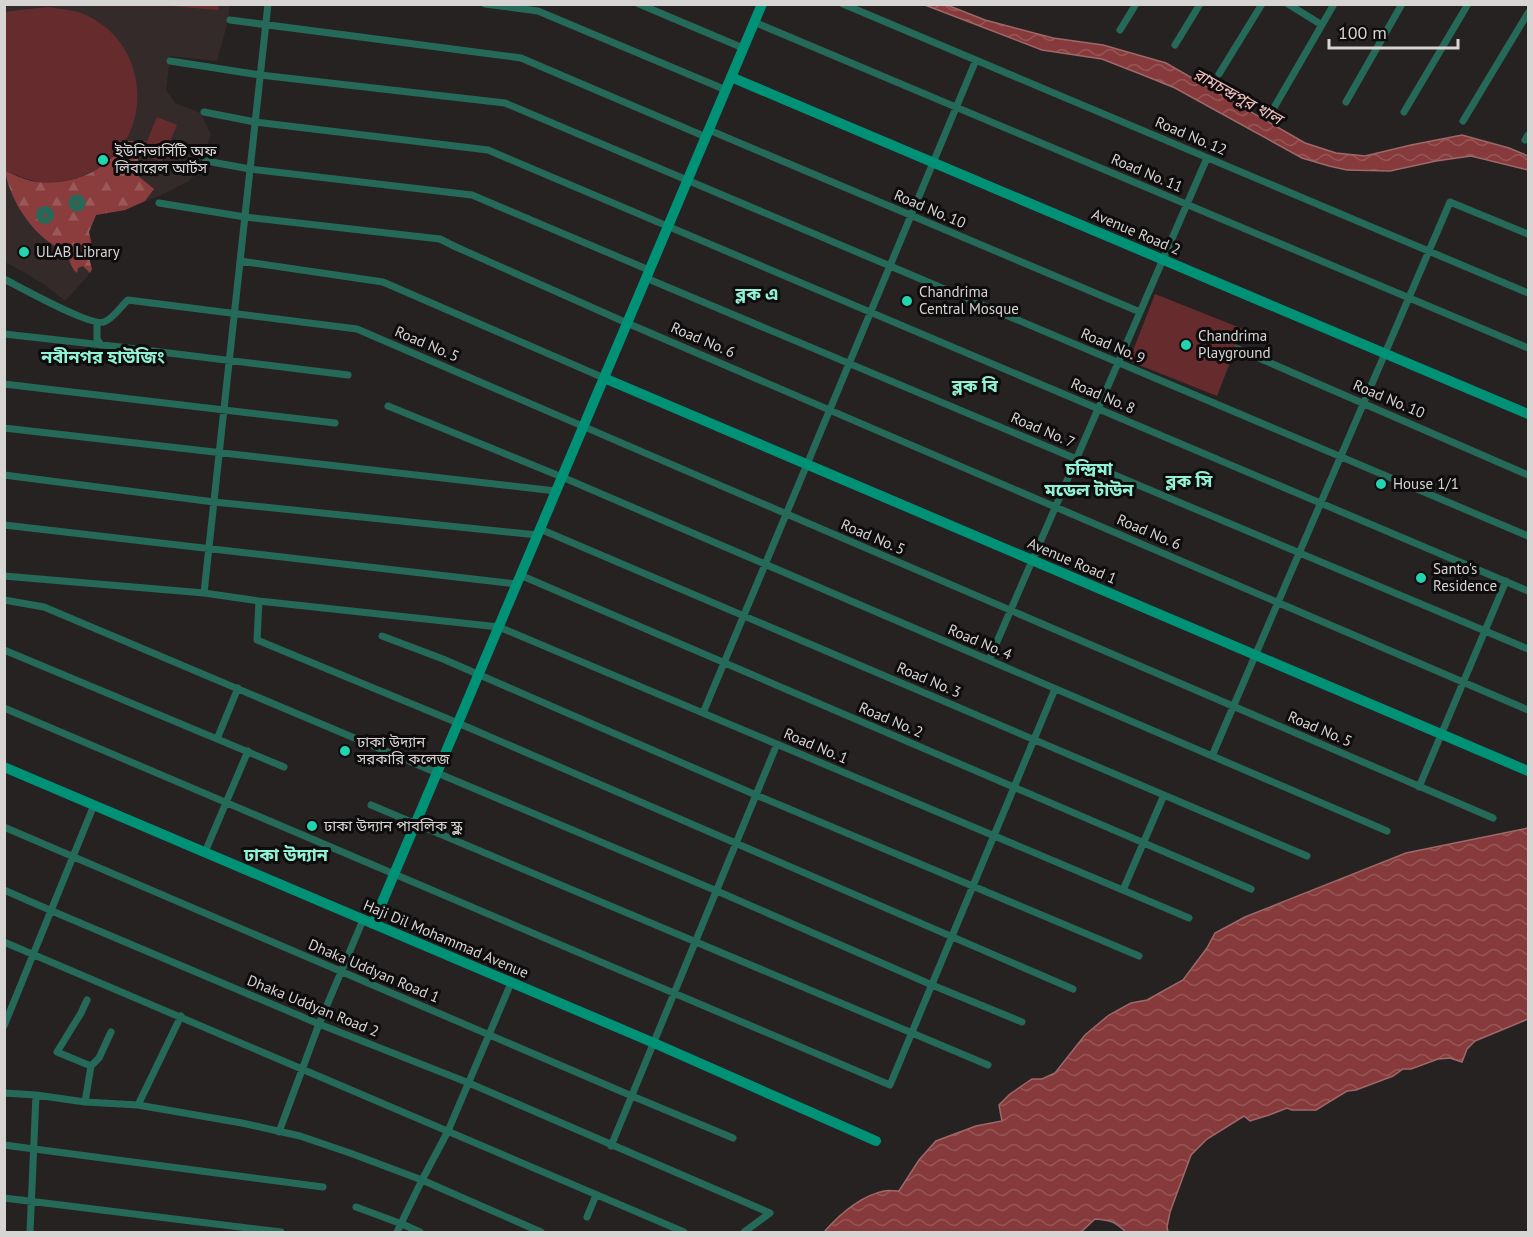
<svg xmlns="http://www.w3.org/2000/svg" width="1533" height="1237" viewBox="0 0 1533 1237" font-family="'PT Sans','Noto Sans Bengali',sans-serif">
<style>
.built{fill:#352a2a}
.green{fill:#662c2d}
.forest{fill:url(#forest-firs)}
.water{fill:url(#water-waves);stroke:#9f6869;stroke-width:1.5}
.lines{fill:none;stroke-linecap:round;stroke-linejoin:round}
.street{stroke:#256a59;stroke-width:7}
.secondary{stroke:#009276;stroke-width:10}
.poi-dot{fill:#22d5af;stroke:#0e0c0c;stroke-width:2}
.labels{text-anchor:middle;stroke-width:6;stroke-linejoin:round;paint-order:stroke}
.street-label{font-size:15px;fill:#d7d4d4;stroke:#0e0c0c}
.poi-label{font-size:15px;fill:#d7d4d4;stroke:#0e0c0c;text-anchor:start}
.water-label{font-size:16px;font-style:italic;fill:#f2c2c0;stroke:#0e0c0c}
.quarter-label{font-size:18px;font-weight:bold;fill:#92f2d6;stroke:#0e0c0c}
</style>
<defs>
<pattern id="forest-firs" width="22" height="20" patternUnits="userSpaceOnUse" patternTransform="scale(1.5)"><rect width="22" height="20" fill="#8b3d3e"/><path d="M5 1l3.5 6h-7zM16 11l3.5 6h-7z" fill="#9b5859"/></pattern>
<pattern id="water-waves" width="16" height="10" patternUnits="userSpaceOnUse" patternTransform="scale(1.5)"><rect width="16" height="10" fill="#873a3b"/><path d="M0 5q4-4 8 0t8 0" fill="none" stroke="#975656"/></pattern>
</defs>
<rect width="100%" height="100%" fill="#272222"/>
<path class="built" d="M5 5H230L228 21 217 61 170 56 166 90 175 103 200 113 211 134 199 170 189 181 161 195 125 210 96 215 89 231 93 248 88 257 92 269 86 278 65 301 45 285 22 271 5 262Z"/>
<path class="green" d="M159 5H219L218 10Z
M48 7C62 9 76 10 88 16 155 48 154 149 84 175 72 180 61 183 48 183 33 182 19 176 5 171L4 12Z
M157 117 177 125 161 162 142 154Z
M1155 294 1243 329 1217 396 1129 361Z"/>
<path class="forest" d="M126 141H146L138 157 137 175 154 189 145 201 125 210 96 215 89 232 92 247 88 254 92 269 90 273 83 266 78 268 77 273C69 266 71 259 65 254 59 248 52 245 45 239 25 222 10 197 5 171 13 174 22 179 31 181 60 187 93 177 114 156 118 152 122 146 126 141Z"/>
<path class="water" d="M925 5H947L985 20 1053 38 1103 45 1166 63 1305 143 1336 153 1365 156 1411 145 1462 135 1509 148 1528 156V170L1471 156 1436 161 1390 171 1347 170 1329 166 1302 158 1175 88 1143 75 1102 59 1042 50Z
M1528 828V1019L1475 1041 1467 1049 1462 1062 1450 1058 1438 1059 1411 1069H1403L1393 1076 1356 1090 1347 1091 1316 1110H1292L1287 1108 1269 1115 1250 1121 1244 1116 1207 1139 1191 1155 1170 1212 1167 1227 1168 1232H1126C1115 1222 1111 1220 1095 1219L1082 1231 1079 1232H824C839 1215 861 1196 884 1191 888 1190 894 1191 899 1191L919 1160 936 1141 976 1126 1002 1121 999 1105 1010 1094 1032 1079H1042L1055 1073 1085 1035 1109 1015 1131 1003 1147 1000 1183 980 1207 948 1215 933 1245 917 1406 853Z"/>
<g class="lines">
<path class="street" d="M485 4 538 11 726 90
M639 4 743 48
M843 4 1528 293
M1288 4 1322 25
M230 20 521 58 706 137
M754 22 1528 348
M1120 30 1136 4
M1175 45 1200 4
M170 61 260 75 505 103 1528 536
M1219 74 1262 4
M1346 102 1402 4
M204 112 255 122 488 150 1528 591
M1404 112 1468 4
M1268 118 1334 4
M1463 121 1528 13
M709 130 1140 312
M1525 140 1528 135
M206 161 250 169 472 195 649 270
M72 203a5 5 0 1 1 10 0a5 5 0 1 1-10 0Z
M159 203 245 217 440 239 456 247 627 323 1528 710
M39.5 215a5.5 5.5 0 1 1 11 0a5.5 5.5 0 1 1-11 0Z
M240 261 383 282 604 378
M646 278 1528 649
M4 279C20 287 91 327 104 322 113 319 121 306 128 300L357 329 1493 818
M97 323V339L101 345
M4 334 112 346 348 375
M1238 349 1528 475
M4 384 335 423
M388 406 562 477 1387 831
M4 428 556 491
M4 475 214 502 538 535
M4 525 517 584
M540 529 1307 856
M520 575 1251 889
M4 576 204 593 259 601 499 627 1189 918
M204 593 268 4
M4 600 44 607 717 891 932 985 1022 1022
M259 601 257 640 458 723 1073 989
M382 636 443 659 756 795 1139 956
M4 650 284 767
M989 660 1207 158
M4 708 890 1085 1055 689
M703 713 976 60
M217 739 238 688
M1212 756 1450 202 1528 234
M1419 787 1506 581
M371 805 988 1065
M4 827 632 1096 733 1138
M205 852 248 751
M4 890 52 911 319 1024 469 1083 770 1213 744 1232
M1123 890 1164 795
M4 942 684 1232
M87 1000 81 1013 57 1052 91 1066
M4 1026 94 805
M4 1093 36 1095 85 1102 138 1105 242 1123 300 1136 350 1153 422 1180 541 1232
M85 1102 91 1066 99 1058 111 1032
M138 1105 181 1016
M279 1132 319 1024 363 920
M4 1145 323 1187
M611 1146 777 744
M4 1198 281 1232
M356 1207 402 1224 420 1232
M587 1217 596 1195
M30 1232 36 1095
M397 1232 422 1180 448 1131 511 983"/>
<path class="secondary" d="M731 77 1528 414
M604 378 1528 771
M4 767 654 1043 876 1141
M373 924 762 4"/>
</g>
<g class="poi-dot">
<circle cx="103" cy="160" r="6"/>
<circle cx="24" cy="252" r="6"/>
<circle cx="907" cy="301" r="6"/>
<circle cx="1186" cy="345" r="6"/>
<circle cx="1381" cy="484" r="6"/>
<circle cx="1421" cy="578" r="6"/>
<circle cx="345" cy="751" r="6"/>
<circle cx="312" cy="826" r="6"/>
</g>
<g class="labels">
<g class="street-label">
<text transform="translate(1191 136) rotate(23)" y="5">Road No. 12</text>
<text transform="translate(1147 173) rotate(23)" y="5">Road No. 11</text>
<text transform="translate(930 209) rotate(23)" y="5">Road No. 10</text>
<text transform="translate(1136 232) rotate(23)" y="5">Avenue Road 2</text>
<text transform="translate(703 340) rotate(23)" y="5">Road No. 6</text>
<text transform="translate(427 344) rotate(23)" y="5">Road No. 5</text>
<text transform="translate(1113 346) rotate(23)" y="5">Road No. 9</text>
<text transform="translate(1103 396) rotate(23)" y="5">Road No. 8</text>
<text transform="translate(1389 399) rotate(23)" y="5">Road No. 10</text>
<text transform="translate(1043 430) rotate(23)" y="5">Road No. 7</text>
<text transform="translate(1149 532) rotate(23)" y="5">Road No. 6</text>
<text transform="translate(873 537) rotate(23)" y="5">Road No. 5</text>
<text transform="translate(1072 561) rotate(23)" y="5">Avenue Road 1</text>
<text transform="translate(980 642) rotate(23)" y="5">Road No. 4</text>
<text transform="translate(929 680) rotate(23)" y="5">Road No. 3</text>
<text transform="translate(891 720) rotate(23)" y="5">Road No. 2</text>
<text transform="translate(1320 729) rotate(23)" y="5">Road No. 5</text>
<text transform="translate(816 746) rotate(23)" y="5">Road No. 1</text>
<text transform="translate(446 939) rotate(23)" y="5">Haji Dil Mohammad Avenue</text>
<text transform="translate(374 971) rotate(23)" y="5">Dhaka Uddyan Road 1</text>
<text transform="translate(313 1006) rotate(22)" y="5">Dhaka Uddyan Road 2</text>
</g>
<g class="poi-label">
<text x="115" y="156">ইউনিভার্সিটি অফ<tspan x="115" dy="17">লিবারেল আর্টস</tspan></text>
<text x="36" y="257">ULAB Library</text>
<text x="919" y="297">Chandrima<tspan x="919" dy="17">Central Mosque</tspan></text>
<text x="1198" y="341">Chandrima<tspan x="1198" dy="17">Playground</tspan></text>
<text x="1393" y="489">House 1/1</text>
<text x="1433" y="574">Santo's<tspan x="1433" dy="17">Residence</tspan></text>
<text x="357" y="747">ঢাকা উদ্যান<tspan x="357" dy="17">সরকারি কলেজ</tspan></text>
<text x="324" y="831">ঢাকা উদ্যান পাবলিক স্কুল</text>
</g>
<g class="water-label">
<text transform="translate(1238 96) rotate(29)" y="6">রামচন্দ্রপুর খাল</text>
</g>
<g class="quarter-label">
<text x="757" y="300">ব্লক এ</text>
<text x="103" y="363">নবীনগর হাউজিং</text>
<text x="975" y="392">ব্লক বি</text>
<text x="1089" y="475">চন্দ্রিমা<tspan x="1089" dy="21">মডেল টাউন</tspan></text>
<text x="1189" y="487">ব্লক সি</text>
<text x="286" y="861">ঢাকা উদ্যান</text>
</g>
</g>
<rect width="1533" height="1237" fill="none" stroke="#d7d4d4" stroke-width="12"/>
<path d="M1329 39v9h129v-9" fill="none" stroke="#d7d4d4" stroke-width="3"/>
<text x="1338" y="39" font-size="18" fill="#d7d4d4" stroke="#0e0c0c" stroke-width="4.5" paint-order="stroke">100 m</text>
</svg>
